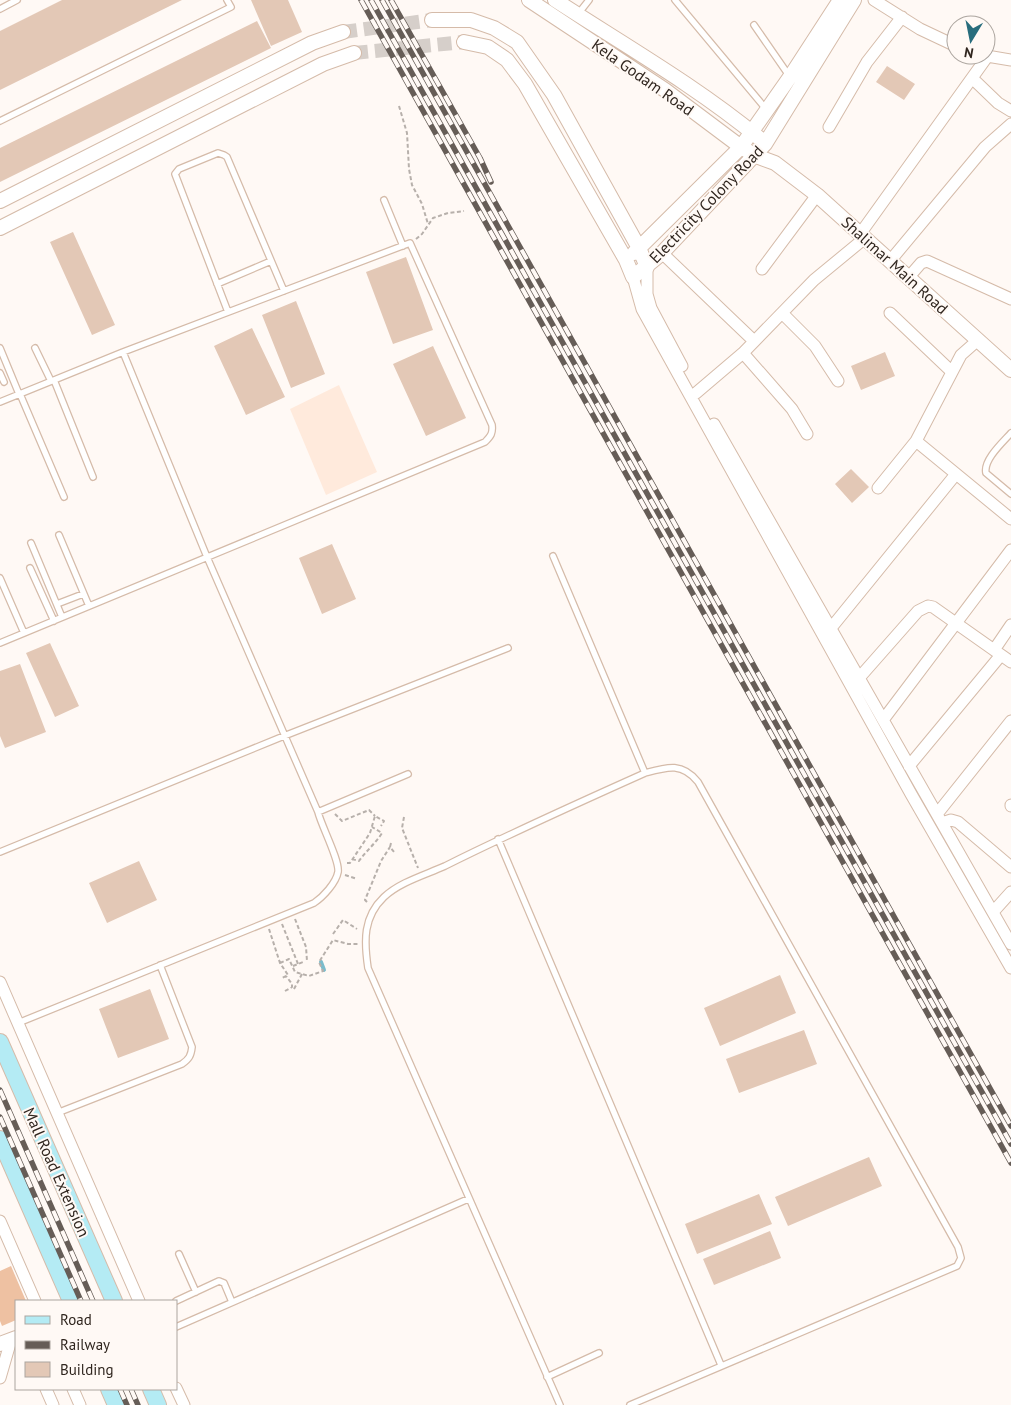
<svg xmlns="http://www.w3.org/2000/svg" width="1011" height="1405" viewBox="0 0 1011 1405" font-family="'PT Sans',sans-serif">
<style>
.built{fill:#ffeadc}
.green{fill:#eec1a2}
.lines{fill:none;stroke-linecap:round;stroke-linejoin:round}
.stream{stroke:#7bbccc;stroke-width:4}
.building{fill:#e3c8b6}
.tertiary-tunnel{stroke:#d6cfca;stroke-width:14;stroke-dasharray:14 7;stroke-linecap:butt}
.service-casing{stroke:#d5bba9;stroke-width:8}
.minor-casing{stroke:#d5bba9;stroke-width:13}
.tertiary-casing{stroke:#d5bba9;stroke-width:16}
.secondary-casing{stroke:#d5bba9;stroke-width:18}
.path{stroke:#b7b0ab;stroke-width:2;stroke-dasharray:4 2.5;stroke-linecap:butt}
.service{stroke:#fff;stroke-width:5.5}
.minor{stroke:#fff;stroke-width:11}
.tertiary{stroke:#fff;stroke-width:14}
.secondary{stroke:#b4ebf4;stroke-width:16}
.rail-casing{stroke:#665d57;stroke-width:5.5}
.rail{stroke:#fff9f5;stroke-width:4;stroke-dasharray:11;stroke-linecap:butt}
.labels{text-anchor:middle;stroke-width:4;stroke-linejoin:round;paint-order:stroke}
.street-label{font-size:16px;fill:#30261f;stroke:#fff9f5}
</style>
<rect width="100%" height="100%" fill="#fff9f5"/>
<path class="built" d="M339 385 377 472 326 495 290 409Z"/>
<path class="green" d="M11 1266 26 1301H16V1320L2 1326 0 1321V1271Z"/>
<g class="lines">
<path class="stream" d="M321 962 324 970"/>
</g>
<path class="building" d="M62 0H182L0 90V31Z
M251 0H288L302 32 271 46Z
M257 21 271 48 0 182V148Z
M887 66 915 84 904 100 876 82Z
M73 232 115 325 92 335 50 242Z
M406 257 433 330 393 344 366 272Z
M296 301 325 374 291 388 262 315Z
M252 328 285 397 246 415 214 346Z
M433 346 466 418 426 436 393 364Z
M885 352 895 376 861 390 851 366Z
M851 469 869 487 852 503 835 484Z
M332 544 356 599 322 614 299 558Z
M50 643 79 706 55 717 26 653Z
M20 664 46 732 5 748 0 736V671Z
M139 861 157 900 107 923 89 883Z
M780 975 796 1013 720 1046 704 1008Z
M150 989 169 1039 118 1058 99 1009Z
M804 1030 817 1064 739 1093 726 1059Z
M869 1157 882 1186 788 1226 775 1197Z
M759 1194 772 1224 697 1254 685 1224Z
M770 1231 781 1258 714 1285 703 1259Z"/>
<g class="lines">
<path class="tertiary-tunnel" d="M343 32 432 20
M354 53 464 42"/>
<g class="service-casing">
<path id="service" d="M675 0 766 109
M0 9 17 0
M578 14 589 0
M754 25 790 77
M0 121 231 7 227 0
M384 200 403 246
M217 284 271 261
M228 312 175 174 179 169 218 153 224 155 227 157 284 291
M0 348 19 394
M35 348 51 381
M0 373 4 382
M54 380 93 477
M20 394 64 497
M0 402 123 352 410 243 492 425C493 433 491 436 485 442L0 643
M1011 433C1003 442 983 460 986 473L1011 494
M59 535 89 606
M31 543 62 617
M553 556 645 773
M30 568 54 621
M0 578 24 633
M57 604 83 594
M318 812 408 774
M498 839 721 1365
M0 852 284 736 508 648
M18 1023 314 903C323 897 336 883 338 872 340 861 321 825 318 812L207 557 123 352
M57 1113 182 1064C189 1059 191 1056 192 1047L160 965
M179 1254 196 1292
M176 1301 219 1281 224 1283 232 1302
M176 1327 468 1199
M547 1377 599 1353
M560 1405 368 968C364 941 363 917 384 897 400 882 425 875 445 866 511 833 578 803 645 773 667 767 682 762 698 782L958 1247 961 1258 957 1266 630 1405"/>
</g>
<g class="minor-casing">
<path id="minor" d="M874 0 920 29 956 46
M981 55 1011 60
M972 78 998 103 1011 111
M829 127 867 62 902 17
M860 234 987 57
M662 253 754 341
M890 261 985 147 1011 124
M647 267V294L651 308 682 366
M762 269 817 195
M633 277 642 309 911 794 1011 968
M908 278 921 263 927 261 1011 299
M782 313 815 346 838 381
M890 313 952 372
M696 393 743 353
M714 424 1011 944
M807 434 792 409 743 353 814 280 865 238
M916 441 1011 519
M878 488 916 441 961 355 978 340
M831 628 956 474
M994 650 1011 625
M859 678 918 611 928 606 933 607 1011 662
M883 720 1011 550
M909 766 1001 655
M1011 805V806
M937 814 1011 721
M942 823 951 820 958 822 1011 867
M993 912 1011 892
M0 982 139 1301
M0 1221 35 1301
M0 1378 11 1340
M176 1388 184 1405
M46 1389 53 1405
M73 1389 80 1405"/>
</g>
<g class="tertiary-casing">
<path id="tertiary" d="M529 0 665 90 741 147 756 156 775 163 817 195 1011 370
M555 0C624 45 696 86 759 138
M432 20H471L494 28 517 42 554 95 639 248 647 267
M464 42 488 47 507 60 525 84 626 260 633 277 662 253 765 144 854 0
M0 201 312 43 343 32
M0 228 323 64 354 53
M634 253 741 147 790 77 840 0
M0 1344 16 1338"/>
</g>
<g class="secondary-casing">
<path id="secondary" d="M0 1042 114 1301
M0 1139 71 1301
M109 1389 116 1405
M151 1389 158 1405"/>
</g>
<path class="path" d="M399 106 407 133 409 169 412 185 422 204 428 224
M416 239 422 234 433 218 448 213 464 211
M335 814 342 821 369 810 375 816
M404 817 402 828 418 868
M391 843 390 847 394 852
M352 859 359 861C366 851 375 844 382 833L372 827
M347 863H350L370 833 375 816 384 821 381 826
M345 875 357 879
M367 902 365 900 381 861 390 847
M295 919 306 947 307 961
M282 924 298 964
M269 929 280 963 288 975 282 978
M333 934 343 920 357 929
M280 963 289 959 295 972 309 976 323 971 319 962 333 940 348 944H358
M293 966 303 962
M294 989 302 974
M285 991 292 987V984L286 976"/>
<use href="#service" class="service"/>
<use href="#minor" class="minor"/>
<use href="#tertiary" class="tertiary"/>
<use href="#secondary" class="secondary"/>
<g class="rail-casing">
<path id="rail" d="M361 0 1011 1163
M371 0 1011 1144
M382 0 1011 1126
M391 0 480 158 491 182
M0 1090 93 1301
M0 1117 81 1301
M120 1389 127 1405
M131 1389 138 1405"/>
</g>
<use href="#rail" class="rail"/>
</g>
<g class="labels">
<g class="street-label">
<text transform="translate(643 77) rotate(35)" y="6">Kela Godam Road</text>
<text transform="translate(706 204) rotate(-46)" y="6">Electricity Colony Road</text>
<text transform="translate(895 265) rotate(42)" y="6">Shalimar Main Road</text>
<text transform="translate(57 1172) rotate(66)" y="6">Mall Road Extension</text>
</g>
</g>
<rect x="15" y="1300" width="162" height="90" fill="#fff9f5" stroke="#aca59f"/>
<rect x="25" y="1316" width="25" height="8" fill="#b4ebf4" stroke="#aca59f"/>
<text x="60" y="1325" font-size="15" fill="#30261f">Road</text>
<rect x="25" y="1341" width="25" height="8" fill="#665d57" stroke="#aca59f"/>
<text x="60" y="1350" font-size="15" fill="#30261f">Railway</text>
<rect x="25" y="1362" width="25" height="15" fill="#e3c8b6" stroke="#aca59f"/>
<text x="60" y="1375" font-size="15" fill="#30261f">Building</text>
<g transform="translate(971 40) rotate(190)"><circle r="24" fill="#fff9f5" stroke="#aca59f"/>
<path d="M0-4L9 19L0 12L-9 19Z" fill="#286d7d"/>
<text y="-8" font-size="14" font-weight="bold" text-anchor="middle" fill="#30261f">N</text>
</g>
</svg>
